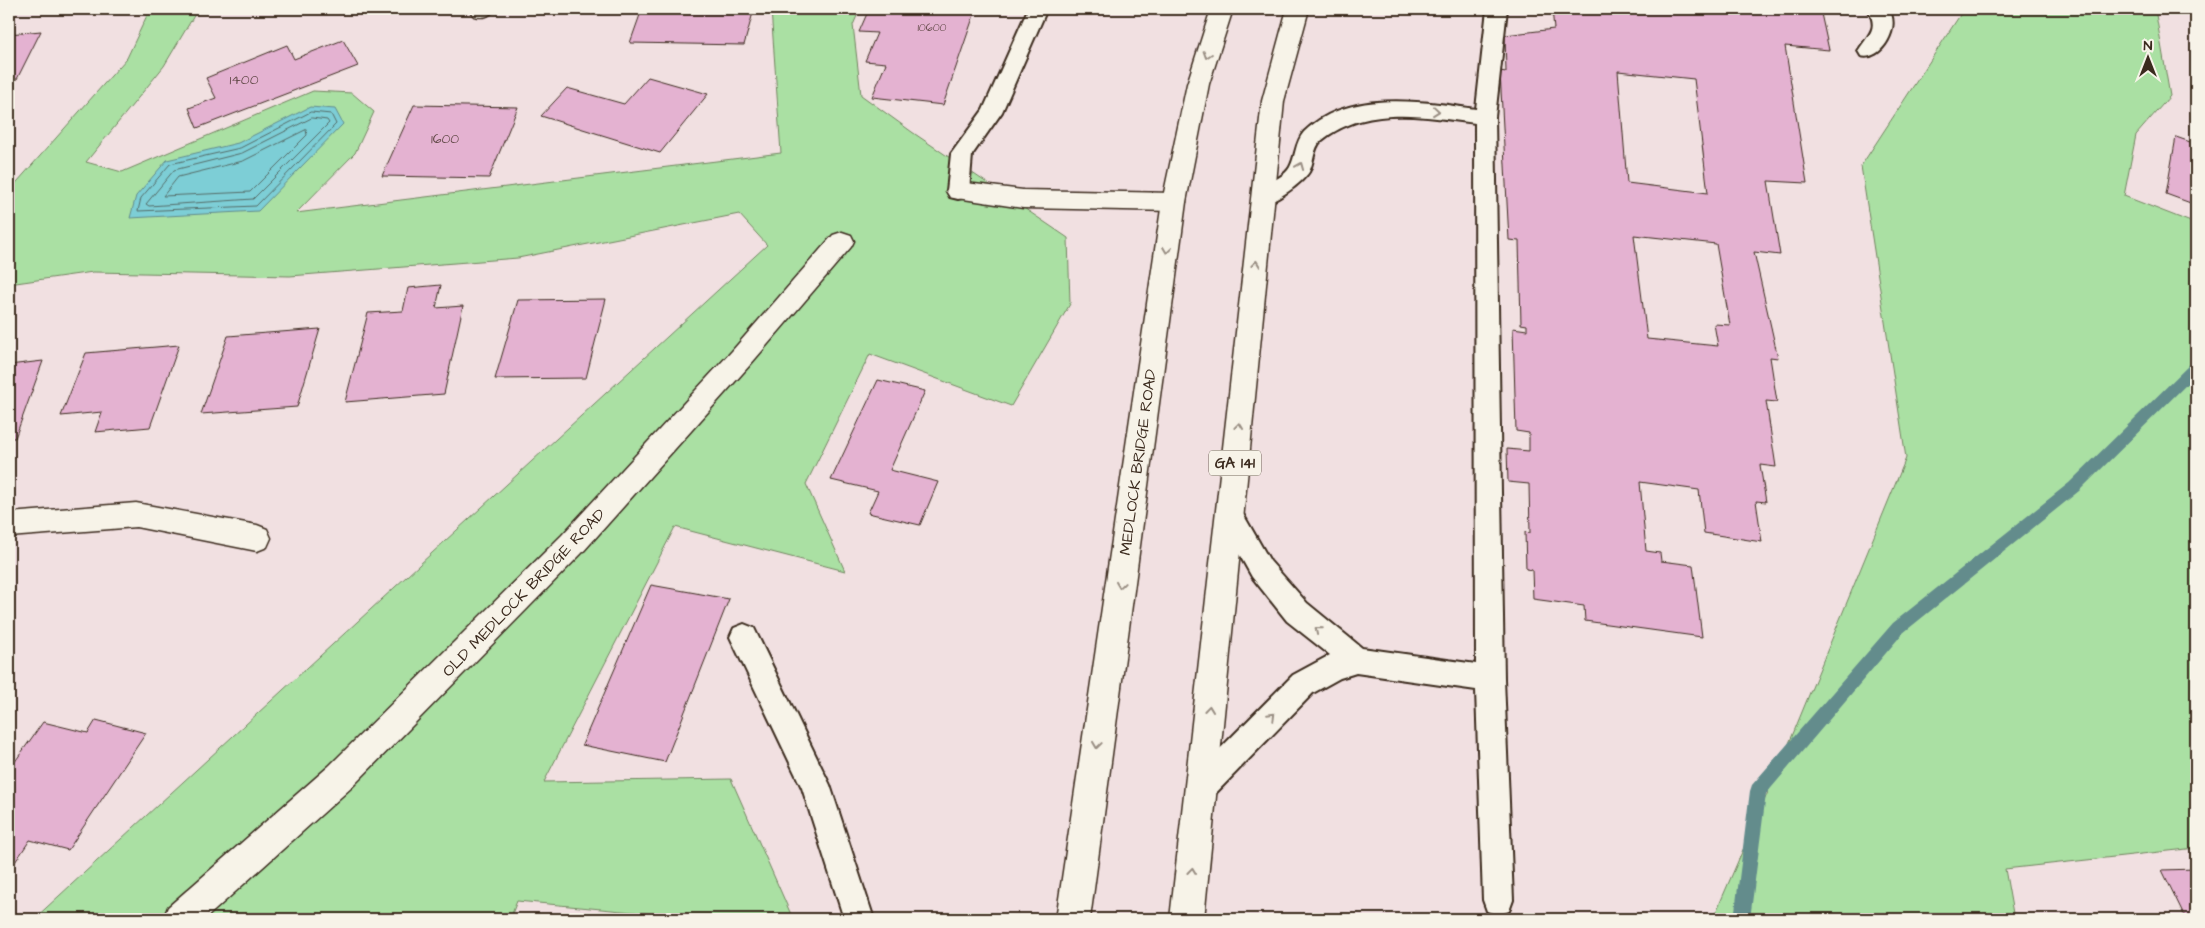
<svg xmlns="http://www.w3.org/2000/svg" width="2205" height="928" viewBox="0 0 2205 928" font-family="'Architects Daughter',sans-serif">
<style>
.green{fill:#aae0a3;stroke:#728560}
.water{fill:#7dced6;stroke:#638c8c}
.lines{fill:none;stroke-linecap:round;stroke-linejoin:round}
.shore{stroke:#556c68;stroke-width:1}
.stream{fill:#638c8c;fill-rule:evenodd}
.building{fill:#e4b2d1;stroke:#3b2a1e;fill-rule:evenodd}
.service-casing{stroke:#3b2a1e;stroke-width:4}
.minor-casing{stroke:#3b2a1e;stroke-width:3}
.trunk-casing{stroke:#3b2a1e;stroke-width:3}
.service{fill:#f7f3e8;fill-rule:evenodd}
.minor{fill:#f7f3e8;fill-rule:evenodd}
.trunk{fill:#f7f3e8;fill-rule:evenodd}
.oneway{stroke:#998e83}
.labels{text-anchor:middle;stroke-width:5;stroke-linejoin:round;paint-order:stroke}
.far-number-label{font-size:11px;fill:#654c4b}
.number-label{font-size:14px;fill:#654c4b}
.shield{fill:#f7f3e8;stroke:#73665b;stroke-width:1}
.shield-label{font-size:15px;font-weight:bold;fill:#3b2a1e}
.street-label{font-size:16px;fill:#3b2a1e;stroke:#f7f3e8}
</style>
<rect width="100%" height="100%" fill="#f1e0e1"/>
<filter id="ink" filterUnits="userSpaceOnUse"><feTurbulence type="fractalNoise" baseFrequency=".02" numOctaves="2"/><feDisplacementMap in="SourceGraphic" scale="10" xChannelSelector="R" yChannelSelector="G"/><feConvolveMatrix kernelMatrix="1 2 1 2 8 2 1 2 1" color-interpolation-filters="sRGB"/></filter>
<g filter="url(#ink)">
<path class="green" d="M150 9H198L164 66 86 162 122 172 313 91 352 93 374 112 355 153 296 213 781 153 771 9H860L853 25 861 95 912 132 1068 238 1070 304 1011 406 870 354 806 484 845 571 675 527 544 782 731 779 793 919H706L517 901 510 919H34L767 245 739 214 518 258 290 276 93 272 9 284V191L127 58Z
M1964 9H2155L2170 96 2136 135 2124 196 2196 224V848L2005 869 2014 919H1713L1793 734 1906 458 1861 166Z"/>
<path class="water" d="M310 107 335 109 343 124 258 211 130 218 136 196 167 160 238 143Z"/>
<g class="lines">
<path class="shore" d="M311 112 331 114 336 124 256 206 138 211 141 198 170 164 240 148Z
M312 118 327 120 329 123 253 199 149 206 146 204 174 170 242 153Z
M306 130 307 135 250 192 163 196 178 177 243 161Z"/>
<path class="stream" d="M2196 362V375L2079 491 1903 633 1766 794 1750 919H1734L1750 791 1752 785 1893 623 2069 483 2191 363Z"/>
</g>
<path class="building" d="M678 9H754L744 45 630 43 641 12H677Z
M869 9H976L943 105 872 97 886 63 865 61 877 33 859 32Z
M1552 9 1646 14 1645 9H1820L1829 50 1785 46 1807 183 1768 181 1780 255 1754 252 1778 358 1770 357 1777 402 1766 401 1776 467 1760 465 1766 502 1756 501 1762 542 1704 533 1699 490 1640 482 1646 551 1660 553 1661 561 1693 565 1702 637 1585 621 1584 606 1533 599 1532 570 1526 569 1525 532 1530 533 1529 484 1508 482 1507 449 1529 451V433L1516 431 1513 328 1527 330V325L1521 324 1519 241 1509 240 1500 71 1506 72 1505 35 1554 29ZM1618 71 1694 79 1708 193 1627 183ZM1634 235 1716 244 1730 325 1714 324 1718 346 1647 339Z
M41 31 17 79 9 80V34Z
M343 40 358 66 197 128 189 108 216 98 206 78 287 45 294 59Z
M648 77 708 94 660 153 541 116 567 88 624 104Z
M414 105 518 107 489 178 382 176Z
M2176 137 2196 144V205L2166 194Z
M441 285 436 308 463 306 444 394 345 402 368 313 403 311 408 288Z
M606 299 586 378 495 379 518 300Z
M320 329 297 407 201 414 228 336Z
M179 345 150 427 95 432 102 412 61 416 86 353Z
M43 361 15 438H9V365Z
M878 380 925 391 890 470 938 482 920 525 868 513 878 491 831 480Z
M651 585 729 599 665 762 582 745Z
M96 720 146 733 68 850 30 840 9 871V770L43 722 88 733Z
M2196 869V919H2186L2162 870Z"/>
<g class="lines">
<g class="service-casing">
<path id="service" d="M1028 9H1047L1002 112 972 155 969 191 966 197 958 199 950 197 947 191 951 154 983 110Z
M1487 9H1507L1495 117 1504 679 1513 900 1509 911 1498 915 1487 911 1483 900 1476 690 1356 673 1340 678 1313 693 1211 798 1201 802 1191 798 1186 788 1191 778 1293 675 1330 655 1287 621 1252 577 1217 515 1221 507 1230 504 1239 507 1270 561 1307 603 1362 648 1476 664 1475 123C1423 116 1365 105 1321 141 1313 148 1314 163 1309 172 1303 182 1274 204 1263 204 1260 204 1258 202 1255 202L1252 196 1255 190C1265 184 1284 178 1290 167 1296 156 1295 142 1304 132 1348 89 1421 101 1476 109Z
M1868 9H1888C1902 25 1882 62 1861 56L1858 51C1869 33 1879 30 1868 9Z
M744 624 754 628 830 785 874 919H844L802 788 730 637 734 628Z"/>
</g>
<g class="minor-casing">
<path id="minor" d="M472 9H495C489 17 483 18 474 16L470 11Z
M958 182 1023 190 1174 193 1182 196 1186 202 1182 208 1174 211 1023 208 950 197 946 191 950 185Z
M842 232 851 235 854 241 851 247 750 365 582 553 351 788 205 919H163L168 907 329 766 562 535 732 351 833 235Z
M136 503 257 525 267 529 271 538 267 547 257 551 136 527 9 537V513Z"/>
</g>
<g class="trunk-casing">
<path id="trunk" d="M1211 9H1233L1209 84 1186 202 1090 919H1056L1162 202 1187 84Z
M1287 9H1309L1284 101 1204 919H1170L1262 101Z"/>
</g>
<use href="#service" class="service"/>
<use href="#minor" class="minor"/>
<use href="#trunk" class="trunk"/>
</g>
<defs><path id="oneway-chevron" d="M-2-3.5L2.5 0L-2 3.5" fill="none" stroke-width="1.6" stroke-linecap="round" stroke-linejoin="round" transform="scale(1.25)"/></defs>
<g class="oneway">
<use href="#oneway-chevron" transform="translate(1207 55) rotate(108)"/>
<use href="#oneway-chevron" transform="translate(1436 111) rotate(6)"/>
<use href="#oneway-chevron" transform="translate(1300 166) rotate(-68)"/>
<use href="#oneway-chevron" transform="translate(1167 250) rotate(98)"/>
<use href="#oneway-chevron" transform="translate(1256 264) rotate(-84)"/>
<use href="#oneway-chevron" transform="translate(1239 426) rotate(-84)"/>
<use href="#oneway-chevron" transform="translate(1120 585) rotate(98)"/>
<use href="#oneway-chevron" transform="translate(1318 630) rotate(-140)"/>
<use href="#oneway-chevron" transform="translate(1209 709) rotate(-84)"/>
<use href="#oneway-chevron" transform="translate(1272 716) rotate(-45)"/>
<use href="#oneway-chevron" transform="translate(1097 745) rotate(98)"/>
<use href="#oneway-chevron" transform="translate(1192 871) rotate(-84)"/>
</g>
</g>
<g class="labels">
<g class="far-number-label">
<text x="932" y="31">10600</text>
</g>
<g class="number-label">
<text x="244" y="84">1400</text>
<text x="445" y="143">1600</text>
</g>
<rect class="shield" x="1209" y="450.5" width="52" height="25" rx="4"/>
<g class="shield-label">
<text x="1235" y="468">GA 141</text>
</g>
<g class="street-label">
<text transform="translate(1137 462) rotate(-82)" y="6">MEDLOCK BRIDGE ROAD</text>
<text transform="translate(523 592) rotate(-46)" y="6">OLD MEDLOCK BRIDGE ROAD</text>
</g>
</g>
<rect width="2205" height="928" fill="none" stroke="#f7f3e8" stroke-width="30"/>
<rect x="15" y="15" width="2175" height="898" fill="none" stroke="#3b2a1e" stroke-width="2" filter="url(#ink)"/>
<g transform="translate(2148 58)" stroke="#f7f3e8" stroke-width="4" paint-order="stroke">
<path d="M0-4L9 19L0 12L-9 19Z" fill="#3b2a1e"/>
<text y="-8" font-size="14" font-weight="bold" text-anchor="middle" fill="#3b2a1e">N</text>
</g>
</svg>
